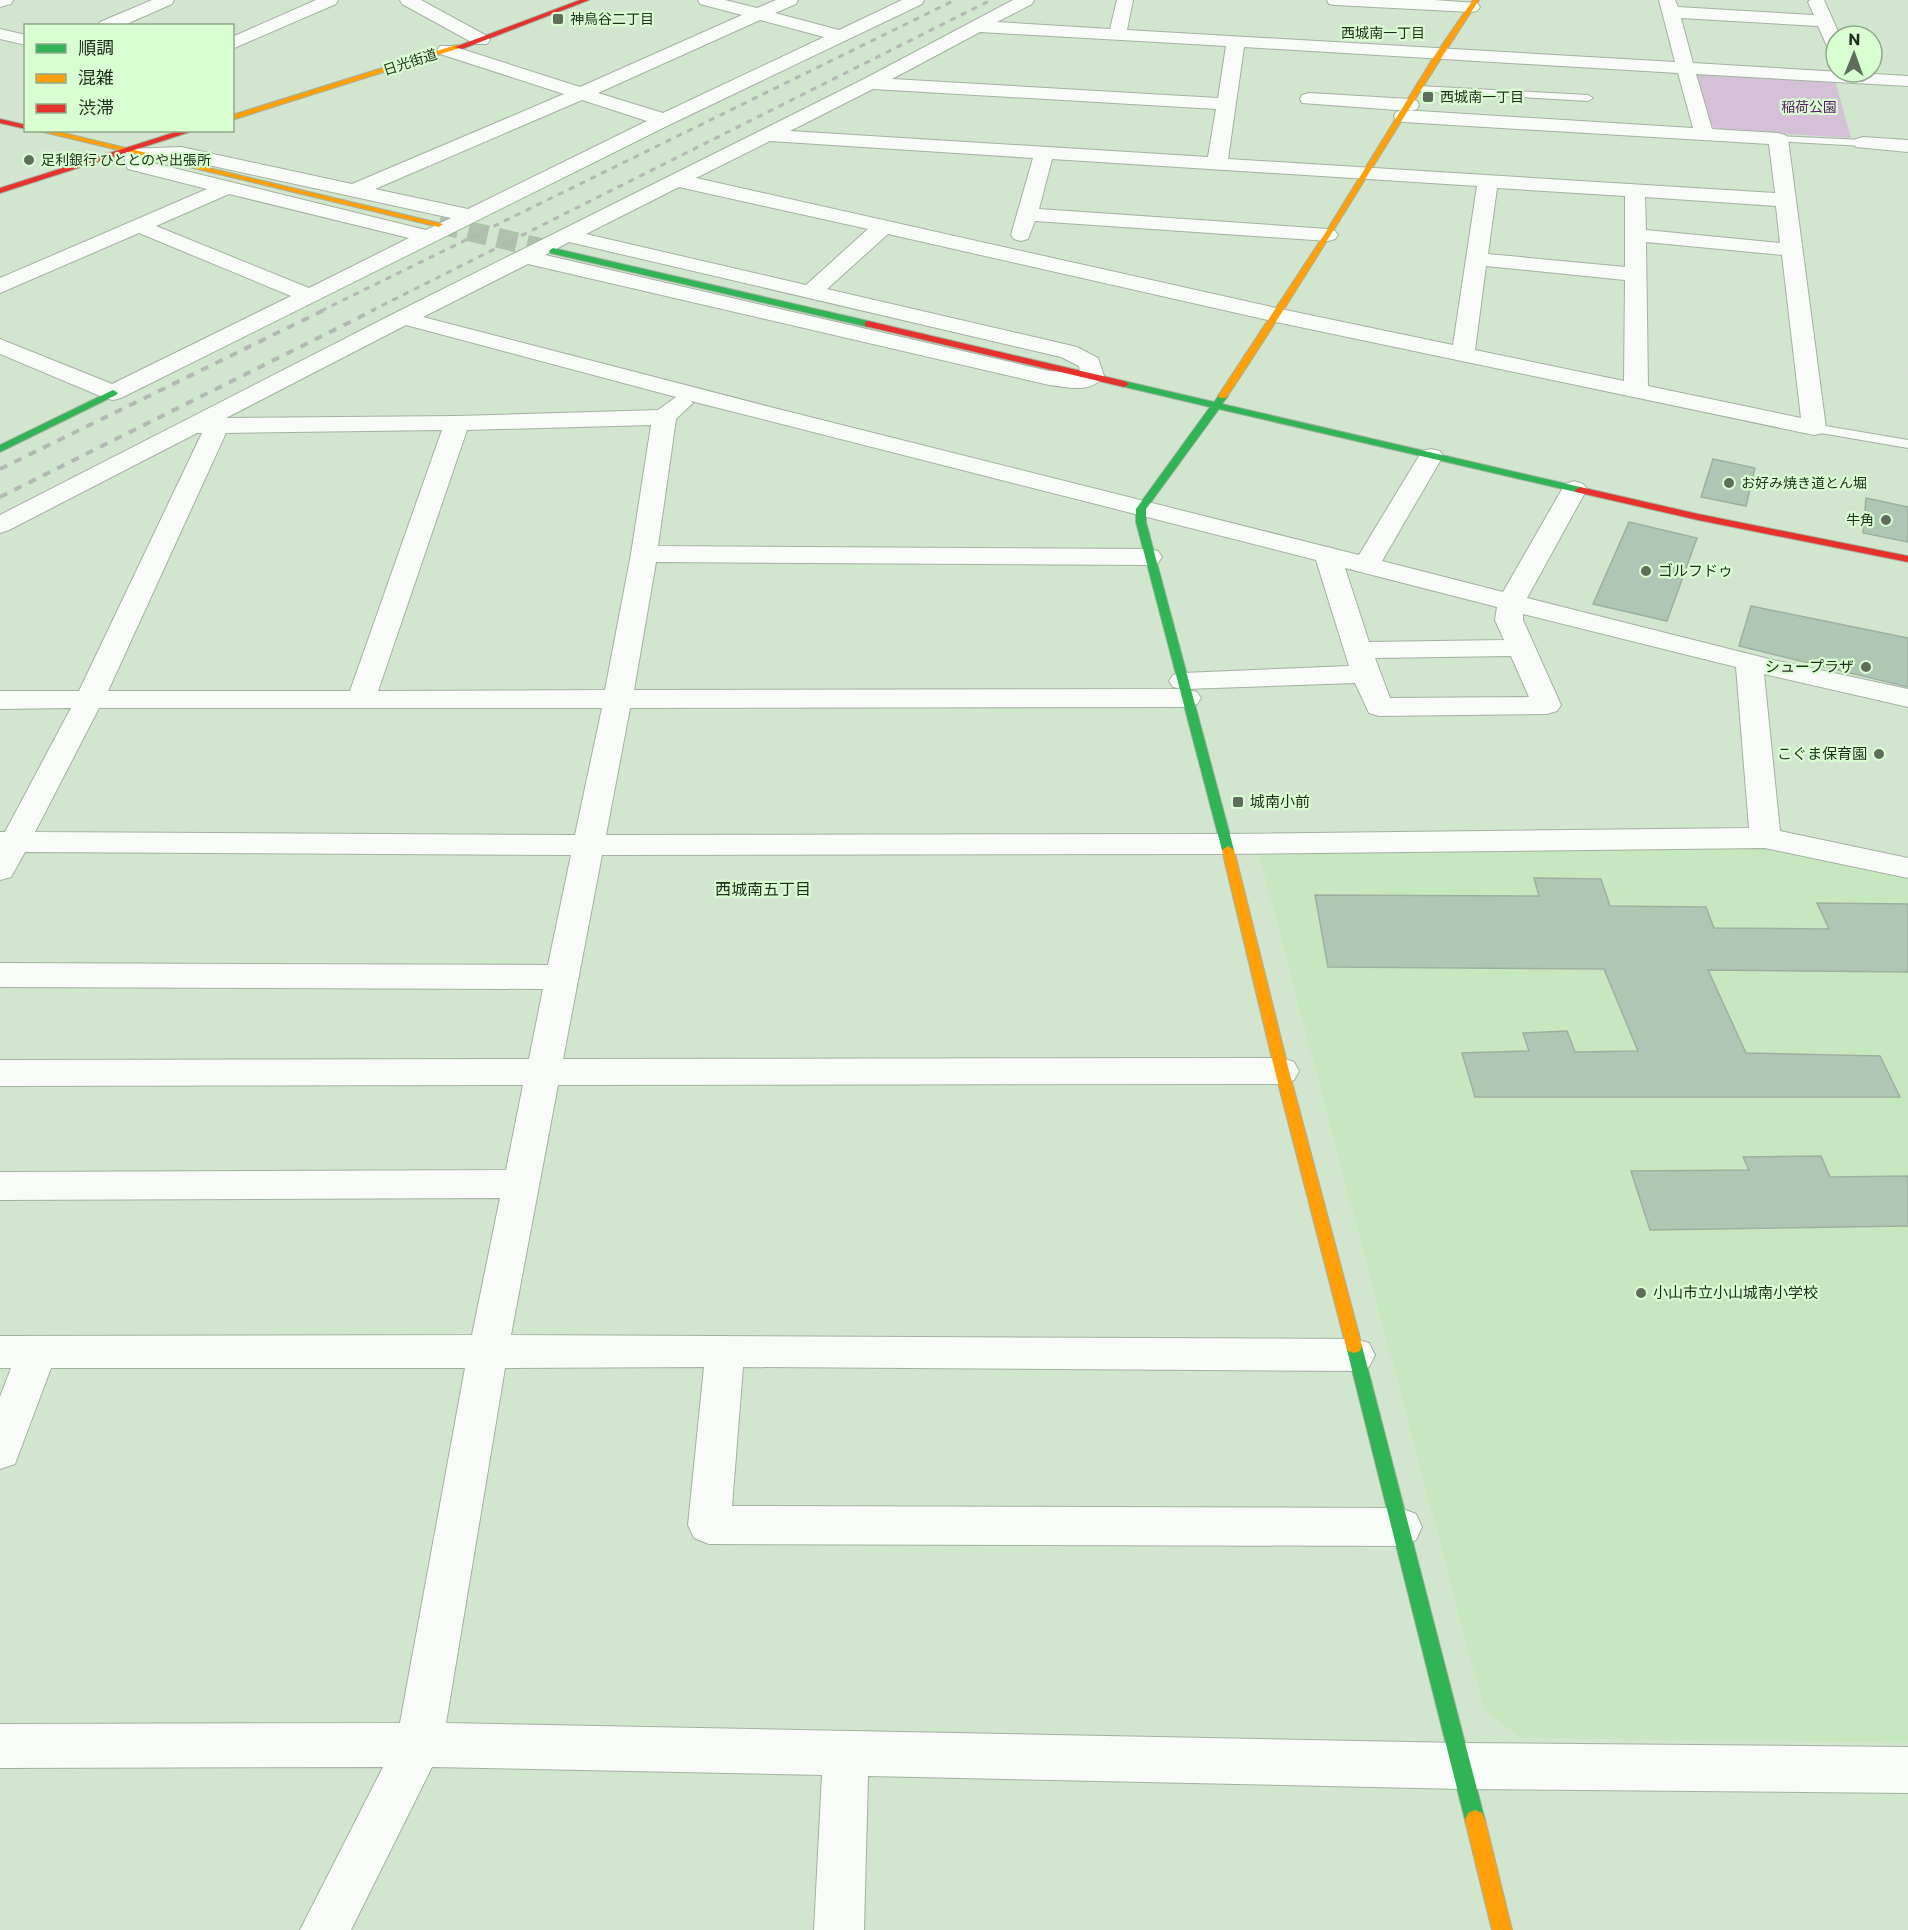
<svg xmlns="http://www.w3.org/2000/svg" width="1908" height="1930" viewBox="0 0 1908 1930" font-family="Commissioner,'Noto Sans JP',sans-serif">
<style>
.built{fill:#c7e7c1}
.green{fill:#d4c1d8}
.building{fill:#adc7b4;stroke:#9db0a0;stroke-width:1.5}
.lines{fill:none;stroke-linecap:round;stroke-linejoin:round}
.secondary-tunnel{stroke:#aec1ab;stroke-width:20;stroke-dasharray:20 10;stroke-linecap:butt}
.lane-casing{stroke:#a3b2a0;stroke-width:2}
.street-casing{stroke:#a3b2a0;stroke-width:2}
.fast-casing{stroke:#a3b2a0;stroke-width:2}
.slow-casing{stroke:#a3b2a0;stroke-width:2}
.jam-casing{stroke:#a3b2a0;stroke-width:2}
.path-far1{stroke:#d7ded7;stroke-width:2;stroke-dasharray:1 3;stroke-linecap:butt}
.path{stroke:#d7ded7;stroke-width:3;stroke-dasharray:1.5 4;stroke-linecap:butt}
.lane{fill:#f8fbf8;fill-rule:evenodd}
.street{fill:#f8fbf8;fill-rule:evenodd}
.fast{fill:#30b455;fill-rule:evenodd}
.slow{fill:#ff9f0a;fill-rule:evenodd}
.jam{fill:#e5322d;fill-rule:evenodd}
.rail-far1{stroke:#b3b8b3;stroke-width:3;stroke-dasharray:6 6;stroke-linecap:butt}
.rail{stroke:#b3b8b3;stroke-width:4;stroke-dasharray:8 8;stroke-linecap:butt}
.poi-dot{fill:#5e6e5b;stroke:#d9fed2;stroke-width:2}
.labels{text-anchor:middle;stroke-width:4.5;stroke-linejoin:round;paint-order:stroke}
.far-poi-label{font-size:14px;fill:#1f2d1c;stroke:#d9fed2;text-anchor:start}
.far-neighbourhood-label{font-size:14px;fill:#1f2d1c;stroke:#d9fed2}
.far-street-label{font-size:14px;fill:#1f2d1c;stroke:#d9fed2}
.far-park-label{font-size:14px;fill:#5d196b;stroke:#d9fed2}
.poi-label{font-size:15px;fill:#1f2d1c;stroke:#d9fed2;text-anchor:start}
.neighbourhood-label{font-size:16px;fill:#1f2d1c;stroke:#d9fed2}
</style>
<rect width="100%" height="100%" fill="#d2e6cf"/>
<path class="built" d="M1758 844 1908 876V1743L1521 1738 1484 1710 1259 854Z"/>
<path class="green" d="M1708 73 1835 80 1851 138 1722 130 1708 125 1697 75Z"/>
<path class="building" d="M1713 459 1755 468 1746 506 1701 497Z
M1866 498 1908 507V542L1863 533Z
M1629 522 1697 538 1667 621 1593 604Z
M1751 606 1908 638V687L1739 646Z
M1534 878 1601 879 1610 906 1706 907 1714 928 1829 929 1817 903 1908 904V972L1708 970 1746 1053 1880 1056 1900 1097H1475L1462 1053 1529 1051 1523 1033 1567 1031 1575 1052 1638 1051 1604 969 1328 967 1315 895 1539 896Z
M1821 1156 1830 1177 1908 1176V1226L1650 1230 1631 1171 1749 1170 1743 1157Z"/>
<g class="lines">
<path class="secondary-tunnel" d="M439 224 553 251"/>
<g class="lane-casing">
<path id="lane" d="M1419 86 1588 95 1593 98 1588 101 1415 91 1414 89Z
M1778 136 1863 140 1868 143 1863 146 1774 141V137Z
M1814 424 1908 440V448L1809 431 1807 428 1809 425Z"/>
</g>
<g class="street-casing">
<path id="street" d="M0 0H13L11 4 0 7Z
M152 0H174L172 4 122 26H98L100 22Z
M316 0H338L336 4 232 49V37Z
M400 0H421L487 36 490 40 487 44H475L402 4Z
M698 0H725L757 8 776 0H798L796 4 775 13 839 30 902 0H924L922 4 671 124 121 398 113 400 105 398 0 354V339L112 384 291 296 139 233 0 293V278L207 189 128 169C124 163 124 155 128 149L181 147 352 184 564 94 440 54 437 50 440 46H452L580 87 742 15 700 4ZM760 20 824 37 663 113 598 93ZM582 100 647 121 468 209 375 189ZM145 159H181L451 218 426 230 145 161ZM229 194 409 238 309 288 156 226Z
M1013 0H1034L1032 4 997 22 1110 29 1117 0H1133L1127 30 1675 62 1659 0H1675L1678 7 1814 15 1808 2 1810 0H1824L1840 36H1836V54L1830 53 1818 26 1681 18 1693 63 1908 76V86L1696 74 1712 129 1778 133 1785 135 1788 139 1826 428 1823 433 1814 435 1276 322 888 234 827 289 1077 347 1098 358 1104 376C1091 394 1067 387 1049 385L528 264 423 317 774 408 1359 555 1422 451 1431 449 1440 451 1443 456 1382 561 1503 592 1565 484 1574 481 1583 484 1587 489 1527 598 1773 660 1908 689V707L1764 674 1780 831 1908 858V878L1765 848 1227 854 602 855 563 1059 1282 1058 1294 1062 1299 1071 1294 1080 1282 1084 558 1085 511 1335 1355 1339 1369 1343 1375 1355 1369 1367 1355 1371 743 1367 732 1506 1401 1508 1416 1514 1422 1527 1416 1540 1401 1546 709 1544 694 1538 688 1525 704 1367 505 1368 446 1723 1461 1743 1908 1747V1793L1461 1789 868 1776 864 1930H814L822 1775 432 1767 351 1930H300L383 1767 0 1768V1724L400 1723 465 1368H51L15 1464 0 1469V1397L11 1368H0V1336L472 1335 500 1198 0 1200V1172L506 1170 523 1085 0 1086V1060L529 1059 543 989 0 987V963L548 965 571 855 25 852 11 877 0 880V832H5L71 708 0 709V691H79L202 433H197L9 530 0 533V515L395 313 864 79ZM980 32 1226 46 1218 98 892 79ZM1244 47 1678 73 1693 128 1403 110 1396 112 1394 116 1396 120 1403 122 1769 144 1775 193 1228 159ZM873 89 1216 109 1208 157 790 131ZM770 141 1033 158 1011 235 1014 239 1021 241 1028 239 1035 221 1328 241 1335 239 1338 235 1335 231 1328 229 1039 209 1052 159 1477 186 1453 345 1276 308 696 178ZM679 187 868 229 806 285 586 234ZM1497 188 1625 196V267L1488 254ZM1645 197 1776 206 1780 243 1646 230ZM569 242 1061 357 1079 366 1080 373 1049 371 545 255ZM1646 242 1782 255 1801 418 1648 386ZM1486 266 1625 280 1624 381 1475 350ZM406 325 676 397 658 410 457 416 226 418ZM691 401 1316 560 1349 666 1183 673 1173 675 1169 681 1173 687 1183 689 634 690 656 562 1149 565 1158 563 1162 557 1158 551 1149 549 658 546 676 419 693 403ZM651 425 631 554 605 690 378 691 467 430ZM442 430 350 691H108L226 433ZM1345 568 1497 607 1495 620 1504 640 1369 642ZM1523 614 1736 667 1749 828 1227 834 606 835 630 708 1187 707 1197 704 1201 698 1197 692 1185 689 1355 683 1369 713 1379 716 1547 714 1557 711 1561 705 1523 620ZM1511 656 1529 697 1390 698 1375 658ZM99 708H602L575 835 35 832Z
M1327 0H1434L1477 3 1480 7 1477 11 1471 12 1335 5 1329 4Z
M0 29 26 35V45L0 39Z
M1309 93 1410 99 1417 101 1419 105 1417 109 1410 111 1302 103 1300 99 1302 95Z
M1863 137 1908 140V152L1856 147 1853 143 1856 139Z"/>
</g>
<g class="fast-casing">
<path id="fast" d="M553 248 868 321 873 324 868 327 550 253 549 251Z
M1124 381 1214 402 1220 394 1223 393 1228 396 1222 404 1580 487 1585 490 1580 493 1219 409 1146 509V522L1234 850 1228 854 1222 850 1136 522V509L1210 407 1121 386 1119 384Z
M113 390 118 393 116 395 0 452V445Z
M1354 1339 1360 1341 1362 1346 1485 1820 1482 1827 1475 1830 1468 1827 1465 1820 1346 1346 1348 1341Z"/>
</g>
<g class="slow-casing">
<path id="slow" d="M1473 0H1479C1392 131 1314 267 1226 398H1220L1218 396 1324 235 1435 55Z
M456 45 463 47 232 120V115Z
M35 130H51L443 224 439 227Z
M1228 846 1234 850 1289 1071 1362 1346 1360 1351 1354 1353 1348 1351 1346 1346 1275 1071 1222 850Z
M1475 1810 1482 1813 1485 1820 1512 1930H1492L1465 1820 1468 1813Z"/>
</g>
<g class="jam-casing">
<path id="jam" d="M580 0H589L462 49 455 47Z
M0 119 26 125V129L0 123Z
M182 130H196L0 193V188Z
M868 321 1124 381 1129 384 1124 387 865 326V322Z
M1580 487 1698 514 1908 556V562L1698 520 1576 492 1575 490Z"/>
</g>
<path class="path-far1" d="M1854 101 1858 120
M1856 111 1908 114
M1868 166 1896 311"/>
<path class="path" d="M1895 310 1908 376"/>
<use href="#lane" class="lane"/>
<use href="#street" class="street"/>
<use href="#fast" class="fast"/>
<use href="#slow" class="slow"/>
<use href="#jam" class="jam"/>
<path class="rail-far1" d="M321 311 955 0
M371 311 991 0"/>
<path class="rail" d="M0 469 324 310
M0 497 374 310"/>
</g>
<g class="poi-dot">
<rect x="552" y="13" width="12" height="12" rx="3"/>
<rect x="1422" y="91" width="12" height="12" rx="3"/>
<circle cx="29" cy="160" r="6"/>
<circle cx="1729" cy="483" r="6"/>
<circle cx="1886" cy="520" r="6"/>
<circle cx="1646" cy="571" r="6"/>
<circle cx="1866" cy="667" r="6"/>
<circle cx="1879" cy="754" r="6"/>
<rect x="1232" y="796" width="12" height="12" rx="3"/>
<circle cx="1641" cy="1293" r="6"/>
</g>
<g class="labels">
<g class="far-poi-label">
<text x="570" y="24">神鳥谷二丁目</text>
<text x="1440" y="102">西城南一丁目</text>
<text x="41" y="165">足利銀行 ひととのや出張所</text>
<text x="1741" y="488">お好み焼き道とん堀</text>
<text x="1874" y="525" text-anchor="end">牛角</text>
</g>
<g class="far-neighbourhood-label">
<text x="1383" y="38">西城南一丁目</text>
</g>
<g class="far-street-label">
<text transform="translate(410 62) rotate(-18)" y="5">日光街道</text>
</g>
<g class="far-park-label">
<text x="1809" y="112">稲荷公園</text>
</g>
<g class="poi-label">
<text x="1658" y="576">ゴルフドゥ</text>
<text x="1854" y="672" text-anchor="end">シュープラザ</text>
<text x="1867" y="759" text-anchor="end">こぐま保育園</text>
<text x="1250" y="807">城南小前</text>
<text x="1653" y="1298">小山市立小山城南小学校</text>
</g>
<g class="neighbourhood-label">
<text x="763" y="895">西城南五丁目</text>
</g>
</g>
<rect x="24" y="24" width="210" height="108" fill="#d9fed2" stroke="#8faa89" stroke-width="1.5"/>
<rect x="36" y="44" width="30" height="9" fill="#30b455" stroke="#8faa89" stroke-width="1.5"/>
<text x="78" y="54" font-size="18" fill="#1f2d1c">順調</text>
<rect x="36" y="74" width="30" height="9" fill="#ff9f0a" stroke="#8faa89" stroke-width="1.5"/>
<text x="78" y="84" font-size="18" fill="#1f2d1c">混雑</text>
<rect x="36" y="104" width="30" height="9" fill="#e5322d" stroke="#8faa89" stroke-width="1.5"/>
<text x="78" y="114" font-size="18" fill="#1f2d1c">渋滞</text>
<g transform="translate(1854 54) rotate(1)"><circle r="28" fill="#d9fed2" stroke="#8faa89" stroke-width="1.5"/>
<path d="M0-4.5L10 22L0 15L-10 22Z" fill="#5e6e5b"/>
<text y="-9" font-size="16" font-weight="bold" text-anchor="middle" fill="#1f2d1c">N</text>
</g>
</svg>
